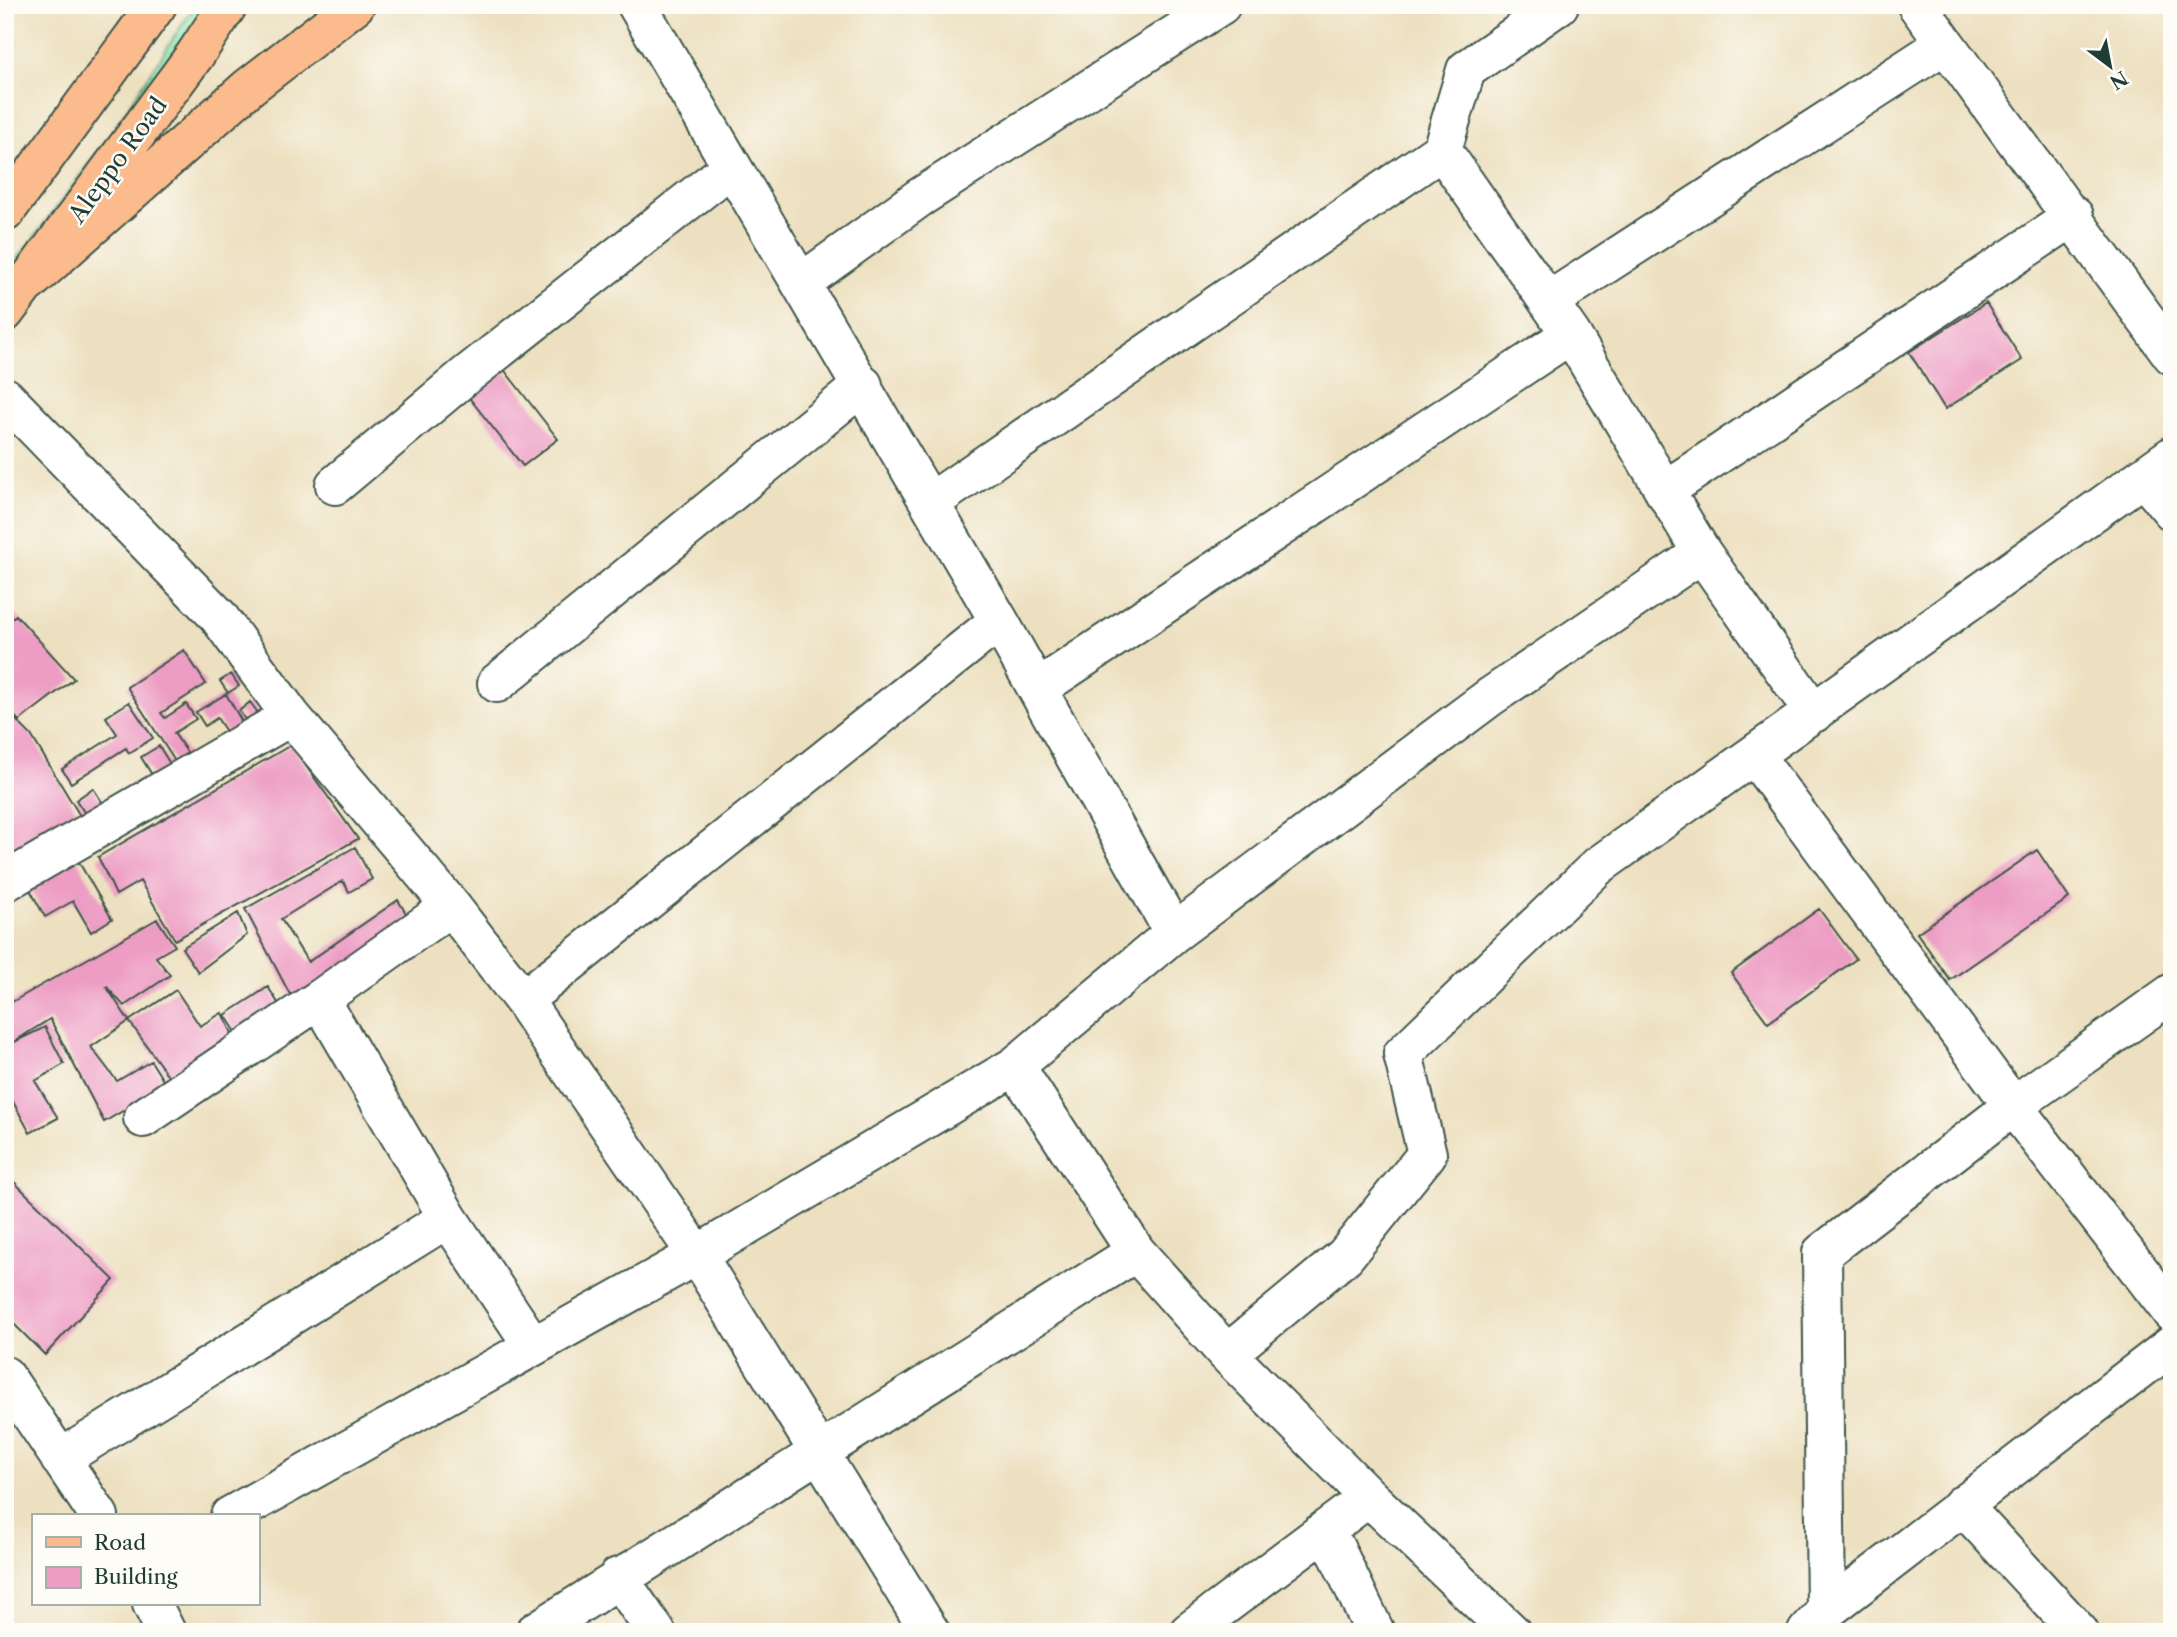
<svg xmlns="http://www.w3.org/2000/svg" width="2177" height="1637" viewBox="0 0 2177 1637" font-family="'Libre Caslon Text',serif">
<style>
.green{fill:#86e0a6;stroke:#528e6d;stroke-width:2}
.building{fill:#ed9cc3}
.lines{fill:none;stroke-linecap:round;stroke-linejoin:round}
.minor-casing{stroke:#3e5549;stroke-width:42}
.major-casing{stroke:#3e5549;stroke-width:42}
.minor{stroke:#fff;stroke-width:38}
.major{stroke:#fbbb8d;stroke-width:38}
.labels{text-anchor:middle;stroke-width:5;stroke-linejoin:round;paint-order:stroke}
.street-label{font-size:24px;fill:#1f3d34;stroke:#fdfcf7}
</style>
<rect width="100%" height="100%" fill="#fdfcf7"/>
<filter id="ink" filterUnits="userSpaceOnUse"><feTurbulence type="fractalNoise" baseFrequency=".0143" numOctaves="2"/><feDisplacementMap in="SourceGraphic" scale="14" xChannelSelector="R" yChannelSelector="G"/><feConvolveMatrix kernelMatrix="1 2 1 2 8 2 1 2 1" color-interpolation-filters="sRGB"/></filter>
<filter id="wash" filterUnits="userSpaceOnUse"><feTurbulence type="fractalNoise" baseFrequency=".00686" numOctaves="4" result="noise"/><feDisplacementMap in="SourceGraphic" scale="28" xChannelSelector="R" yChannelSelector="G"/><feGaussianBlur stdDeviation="1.57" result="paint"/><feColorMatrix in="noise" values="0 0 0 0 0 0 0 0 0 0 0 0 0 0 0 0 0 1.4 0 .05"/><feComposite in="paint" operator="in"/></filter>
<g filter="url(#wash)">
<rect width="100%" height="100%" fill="#ede0c0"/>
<path class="green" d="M195 5H206L79 194 5 292V275L110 135Z"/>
<g id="blocks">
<path class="building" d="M1986 303 2022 360 1945 409 1909 352Z
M502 367 558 439 523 466 467 395Z
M16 615 74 679 19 721 5 705V624Z
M184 650 206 684 161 713 165 718 186 704 196 719 174 733 191 758 178 766 127 687Z
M231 674 239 686 228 693 220 681Z
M226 694 245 727 229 736 217 718 205 726 196 712Z
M129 702 153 738 129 753 126 748 71 783 62 769 117 734 106 717Z
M250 702 259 714 247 722 239 711Z
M5 709 31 735 85 824 18 859 5 845Z
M291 745 358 839 175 940 140 881 116 895 98 857Z
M159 746 175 772 157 783 141 757Z
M93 788 111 816 94 827 76 800Z
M355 847 372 879 349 892 343 881 281 919 308 962 398 900 411 922 295 1004 245 909Z
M2037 850 2069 898 1950 980 1917 933Z
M77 859 112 919 91 932 73 901 45 917 29 888Z
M1819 909 1856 959 1768 1023 1731 973Z
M238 913 247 935 198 972 182 948Z
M157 919 175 946 156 957 170 975 124 1006 106 986 129 1021 91 1047 117 1081 151 1061 166 1085 104 1122 50 1019 10 1044 45 1027 64 1064 35 1081 58 1118 30 1133 5 1087V991L12 1002Z
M268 987 285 1014 241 1040 225 1015Z
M176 990 200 1026 222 1013 236 1041 171 1080 129 1021Z
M5 1173 114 1280 45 1355 5 1315Z"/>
</g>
</g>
<g filter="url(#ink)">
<use href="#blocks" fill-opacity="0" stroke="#3e5549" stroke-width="2"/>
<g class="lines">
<g class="minor-casing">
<path id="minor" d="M637 5 999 621 1174 933
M1559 5 1466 70 1442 150 1571 334 1702 553 1814 713
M1917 5 2172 355
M801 283 919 198 1221 5
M1549 301 1945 44
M5 397 218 616 291 716 451 906 523 1000 697 1255 930 1632
M2144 478 2172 511
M335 485 464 377 731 167
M1664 491 2074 216
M931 502 1442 150
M497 683 863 385
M1037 689 1571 334
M1754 755 2013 1106 2172 1313
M5 882 291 716
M320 999 448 1218 533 1346
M523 1000 999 621
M1015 1066 1136 1252 1227 1354 1369 1497 1511 1632
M143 1118 320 999 451 906
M1227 1354 1345 1256 1427 1154 1403 1054 1598 866 2172 456
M5 1376 99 1516
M60 1459 448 1218
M1962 1505 2079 1632
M230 1516 697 1255 1015 1066 1174 933 1490 697 1702 553
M1327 1531 1375 1632
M618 1577 656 1632
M152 1604 166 1632
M1826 1611 1822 1253 2013 1106 2172 993
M535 1632 1136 1252
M1189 1632 1369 1497
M1807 1632 1826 1611 2172 1345"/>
</g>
<g class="major-casing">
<path id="major" d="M5 212 157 5
M28 283 249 87 355 5
M5 312 195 55 228 5"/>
</g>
<use href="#minor" class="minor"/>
<use href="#major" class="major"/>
</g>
</g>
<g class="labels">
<g class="street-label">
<text transform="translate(118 160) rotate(-54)" y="8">Aleppo Road</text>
</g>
</g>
<rect width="2177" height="1637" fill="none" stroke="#fdfcf7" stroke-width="28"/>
<rect x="32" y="1514" width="228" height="91" fill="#fdfcf7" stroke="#a4b0a9" stroke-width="2"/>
<rect x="46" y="1537" width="35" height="10" fill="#fbbb8d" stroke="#a4b0a9" stroke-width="2"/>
<text x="94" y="1550" font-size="21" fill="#1f3d34">Road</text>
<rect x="46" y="1567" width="35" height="21" fill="#ed9cc3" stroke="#a4b0a9" stroke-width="2"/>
<text x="94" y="1584" font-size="21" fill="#1f3d34">Building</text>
<g transform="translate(2110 66) rotate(148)" stroke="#fdfcf7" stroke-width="5" paint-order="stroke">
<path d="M0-5L12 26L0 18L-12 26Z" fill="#1f3d34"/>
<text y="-10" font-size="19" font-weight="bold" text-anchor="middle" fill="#1f3d34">N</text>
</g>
</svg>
